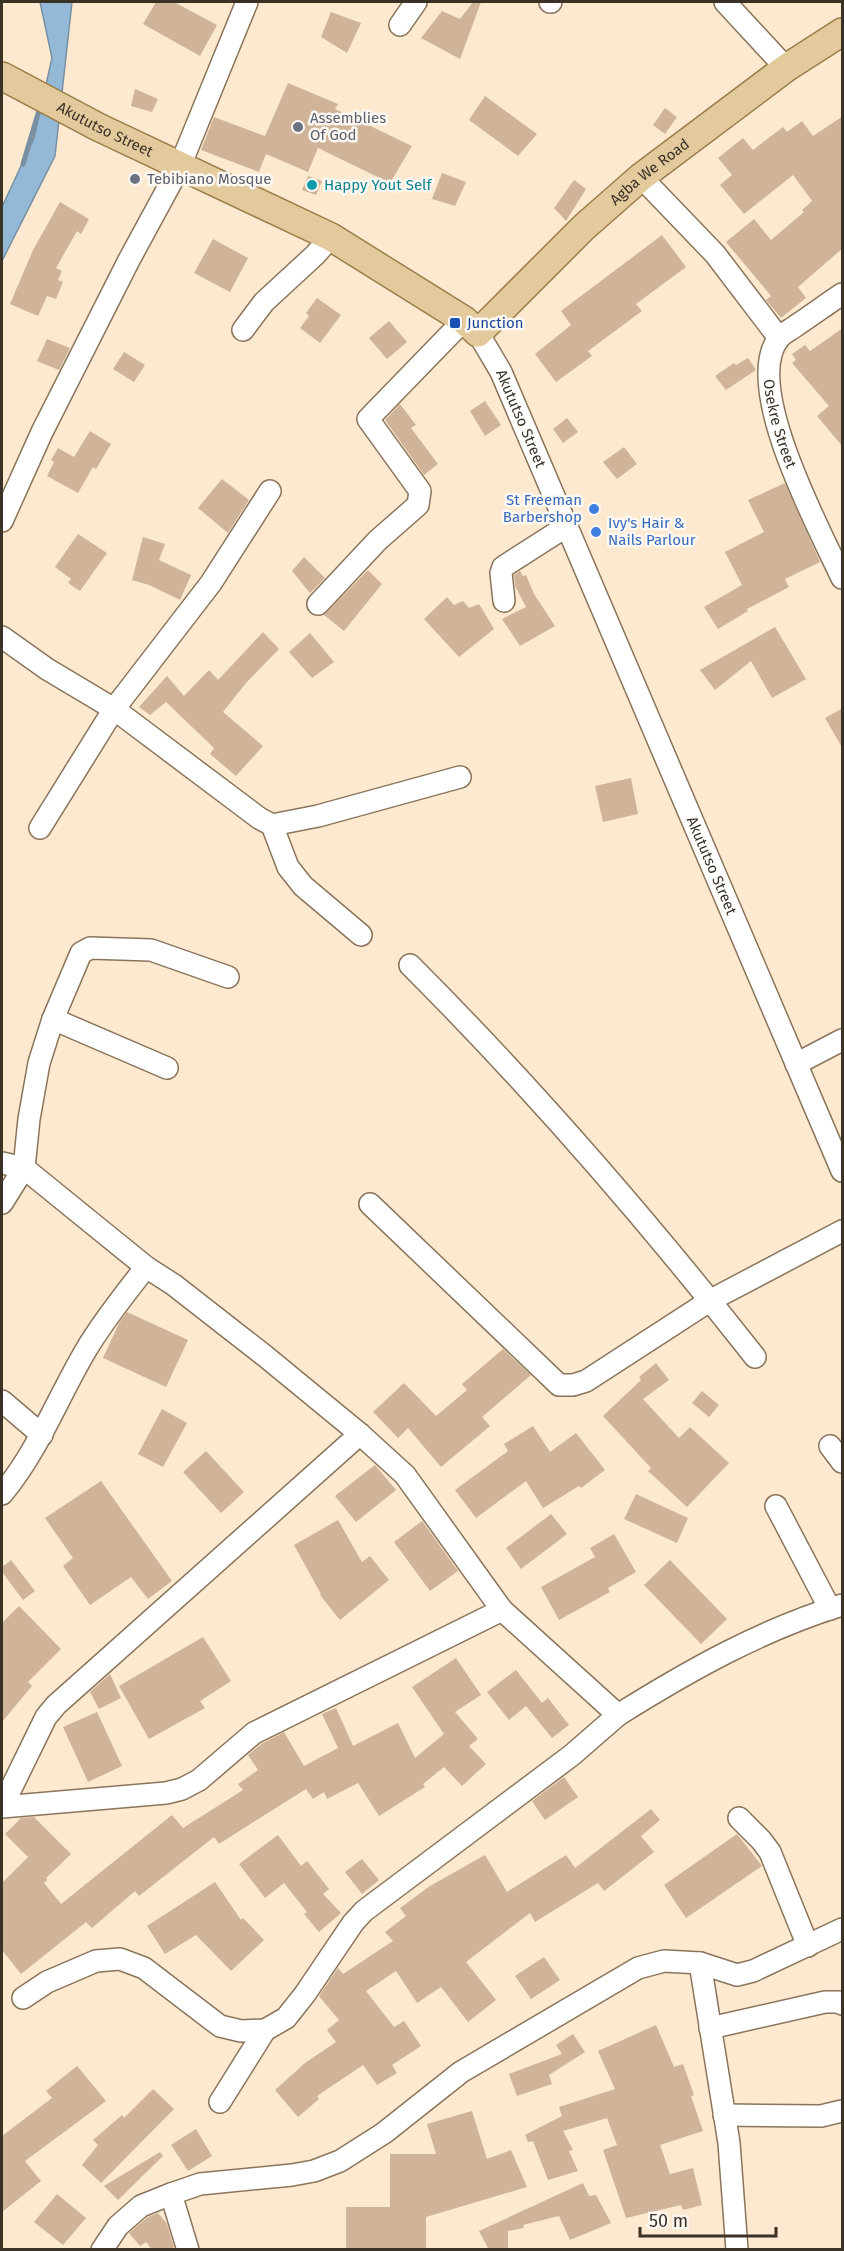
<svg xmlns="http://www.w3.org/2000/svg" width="844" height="2251" viewBox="0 0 844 2251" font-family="'Fira Sans',sans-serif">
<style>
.water{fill:#94b9d7;stroke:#7990a2;stroke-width:1.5}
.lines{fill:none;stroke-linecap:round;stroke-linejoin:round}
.stream{stroke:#7990a2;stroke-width:5}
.building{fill:#cfb49a}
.minor-casing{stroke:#8a755a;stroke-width:24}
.major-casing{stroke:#9b7d49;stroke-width:30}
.minor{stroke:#fff;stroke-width:21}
.major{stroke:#e2ca9d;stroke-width:27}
.worship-dot{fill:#6b7280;stroke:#fdf8f2;stroke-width:2}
.culture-dot{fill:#0f9aa8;stroke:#fdf8f2;stroke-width:2}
.transit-dot{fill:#1a4fb4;stroke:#fdf8f2;stroke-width:2}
.shop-dot{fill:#3f7fe0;stroke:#fdf8f2;stroke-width:2}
.labels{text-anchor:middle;stroke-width:5;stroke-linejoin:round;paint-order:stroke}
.worship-label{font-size:15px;fill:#5b616d;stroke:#fdf8f2;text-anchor:start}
.street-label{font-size:15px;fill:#3b3226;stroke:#fdf8f2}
.culture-label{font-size:15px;fill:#0d838f;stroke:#fdf8f2;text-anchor:start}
.transit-label{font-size:15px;fill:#164399;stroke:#fdf8f2;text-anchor:start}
.shop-label{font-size:15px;fill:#366cbe;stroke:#fdf8f2;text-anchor:end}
</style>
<rect width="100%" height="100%" fill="#fce9d0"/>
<path class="water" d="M40 2H72L55 156 2 261V207L34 138 52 58Z"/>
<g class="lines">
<path class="stream" d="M23 164 40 107"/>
</g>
<path class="building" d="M156 2H174L217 25 200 56 143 24Z
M473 2H481L460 59 421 38 442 11 460 19Z
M331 12 361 23 347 53 321 37Z
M288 83 338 104 335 109 412 146 390 183 318 148 308 172 266 154 259 172 201 150 214 117 265 136Z
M135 89 158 99 152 112 131 106Z
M485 96 537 134 518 156 469 120Z
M665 108 677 117 665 134 653 125Z
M843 116V248L798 287 806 298 781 318 766 300 771 296 726 242 754 219 771 240 804 212 802 210 812 201 793 175 744 214 720 185 732 175 718 158 743 138 753 150 783 127 787 132 802 121 813 136Z
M442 173 466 182 455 206 432 199Z
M308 176 322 181 316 195 302 190Z
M574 180 586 189 566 221 554 208Z
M60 202 89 219 81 234 77 231 56 268 62 271 58 280 63 282 56 299 47 296 38 316 10 304 33 250Z
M662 235 686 267 636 304 642 311 588 351 592 356 556 382 535 354 571 325 561 311Z
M213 239 248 258 230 292 194 273Z
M317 298 341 315 320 343 300 328 309 316 306 313Z
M389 321 407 342 387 359 369 338Z
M843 328V447L817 416 829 406 792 363 796 360 792 354 805 345 810 351Z
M47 339 70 348 59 370 37 361Z
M124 352 145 365 134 382 113 369Z
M748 358 756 370 726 390 715 376 734 363 736 365Z
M485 401 501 425 485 436 470 411Z
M400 404 416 425 411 428 438 464 424 475 385 420Z
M567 418 578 432 563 443 553 429Z
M90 431 111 444 96 469 93 467 78 493 47 476 54 462 51 460 58 448 74 457Z
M624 447 637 464 617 479 603 462Z
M222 479 249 500 228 533 198 508Z
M785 483 820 562 785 579 789 587 747 609 748 611 718 629 704 607 742 585 725 552 764 532 748 500Z
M78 534 107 553 80 591 68 583 71 579 55 567Z
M143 537 165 544 159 560 191 575 180 600 149 585 132 580Z
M304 557 325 578 310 593 292 571Z
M368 570 382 584 344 631 324 615Z
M520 571 523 576 526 575 534 594 555 626 520 646 502 619 526 607 515 586 514 575Z
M447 597 454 605 463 601 469 608 479 604 494 629 459 657 424 619Z
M775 627 806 679 772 698 751 661 715 690 700 670Z
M263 632 279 649 246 683 223 712 263 746 236 776 210 754 214 748 166 702 150 715 139 707 167 676 184 696 209 670 218 680Z
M310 633 334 662 312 678 289 652Z
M843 708V749L825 718Z
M631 778 638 814 603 822 595 786Z
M127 1312 188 1340 166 1387 103 1358 119 1323Z
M503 1349 531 1375 482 1417 490 1426 441 1467 408 1428 398 1438 373 1412 404 1383 436 1416 467 1390 462 1384Z
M656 1363 669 1380 643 1399 679 1438 690 1427 729 1463 687 1507 648 1471 651 1468 603 1416 641 1380 639 1377Z
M702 1391 719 1405 709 1417 692 1403Z
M162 1409 187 1423 163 1467 138 1454Z
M533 1426 550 1452 576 1433 605 1470 581 1488 579 1486 543 1508 526 1481 476 1518 455 1490 508 1451 504 1444Z
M206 1451 244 1492 221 1513 183 1472Z
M375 1465 396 1490 356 1522 335 1496Z
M101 1481 172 1581 148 1599 131 1577 90 1605 63 1566 73 1558 45 1518Z
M636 1494 688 1518 677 1543 624 1519Z
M551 1514 567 1534 521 1569 506 1548Z
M338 1520 362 1562 370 1556 389 1580 340 1620 320 1595 321 1594 294 1545Z
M422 1521 458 1571 430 1591 394 1542Z
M614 1534 636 1572 608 1588 610 1592 559 1620 541 1587 595 1557 590 1548Z
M11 1560 35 1591 23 1600 2 1572V1567Z
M670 1560 727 1619 701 1644 644 1585Z
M19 1606 61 1649 28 1682 32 1686 2 1722V1623Z
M203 1637 231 1681 200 1701 205 1708 149 1739 119 1686Z
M456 1658 481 1695 455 1712 478 1739 469 1746 486 1764 462 1786 444 1767 423 1784 425 1787 379 1816 358 1783 327 1799 324 1792 313 1799 306 1789 219 1844 214 1837 139 1896 135 1891 92 1928 86 1922 21 1974 2 1950V1883L28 1857 5 1834 21 1818 34 1817 71 1854 46 1878 47 1880 44 1883 61 1904 172 1815 183 1828 243 1790 238 1784 258 1770 248 1755 261 1744 284 1732 304 1766 338 1748 322 1714 336 1708 353 1746 398 1723 415 1758 444 1734 412 1687Z
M516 1670 542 1703 548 1698 569 1725 552 1738 526 1706 509 1720 487 1692Z
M110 1674 121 1698 99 1709 90 1692Z
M97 1712 122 1766 88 1782 63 1727Z
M564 1777 578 1797 545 1820 532 1801Z
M651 1809 660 1820 641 1836 654 1852 604 1891 598 1883 535 1922 530 1913 466 1962 496 2000 468 2022 441 1987 417 2003 396 1971 366 1991 394 2027 404 2021 421 2046 392 2065 397 2073 377 2085 363 2065 317 2096 319 2099 298 2117 275 2090 305 2063 336 2042 327 2030 339 2020 319 1996 338 1968 343 1974 393 1941 385 1932 406 1916 400 1908 430 1886 485 1855 507 1892 566 1855 575 1868Z
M737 1834 762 1866 686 1918 664 1885Z
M278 1835 301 1866 307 1861 329 1889 323 1894 341 1913 319 1932 304 1914 307 1912 284 1883 265 1898 239 1864Z
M362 1859 379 1880 362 1894 345 1872Z
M215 1882 241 1920 243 1918 264 1940 231 1971 196 1935 165 1954 147 1926Z
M544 1957 560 1980 531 1999 515 1976Z
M656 2025 674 2067 683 2064 694 2095 691 2096 703 2131 660 2145 670 2174 693 2168 702 2205 683 2210 681 2205 626 2218 603 2150 617 2145 607 2118 563 2131 573 2150 569 2151 578 2171 548 2180 533 2141 528 2142 525 2135 562 2116 559 2107 615 2089 598 2051Z
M573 2034 585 2052 549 2075 552 2084 517 2096 509 2074 562 2054 556 2045Z
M77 2066 106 2101 25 2161 41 2181 2 2212V2136L52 2098 46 2091Z
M153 2089 174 2109 101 2183 82 2165 98 2145 93 2140 122 2115 124 2118Z
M472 2111 487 2159 511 2150 527 2187 426 2217V2250H346V2207H390V2154H436L427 2124Z
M196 2129 212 2156 188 2171 171 2145Z
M160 2152 163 2156 118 2200 104 2186Z
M583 2183 589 2196 596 2195 611 2223 570 2240 559 2216 523 2225 524 2228 508 2231V2250H489L479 2231Z
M57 2194 86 2218 63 2245 34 2222Z
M158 2213 167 2224 174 2247 170 2250H152L146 2242 140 2246 129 2233 148 2217Z"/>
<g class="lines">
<g class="minor-casing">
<g id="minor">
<path d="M550 2H551"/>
<path d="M725 2 786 68"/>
<path d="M400 25 416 2"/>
<path d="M641 177 715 254 779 338"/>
<path id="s1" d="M842 294C827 304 812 315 797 325 792 329 783 333 779 338 741 385 820 530 842 578"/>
<path d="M243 330 264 302 315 255 331 237"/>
<path id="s2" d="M478 333 501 372 842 1171"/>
<path d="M2 521 42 432 129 260 180 166 247 2"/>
<path d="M504 601 501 573 503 567 567 526"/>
<path d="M318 604 378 540 418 505 420 491 368 419 464 320"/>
<path d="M2 637 47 669 114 709 259 818 272 825 318 816 460 777"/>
<path d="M272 825 288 867 303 886 361 935"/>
<path d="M40 828 114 709 211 583 270 491"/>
<path d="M410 965C533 1088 647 1220 755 1357"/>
<path d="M53 1019 167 1068"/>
<path d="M796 1064 842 1040"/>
<path d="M2 1163 24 1168 146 1267"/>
<path d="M2 1203 24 1168 29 1119 39 1063 53 1019 81 953 90 948 151 950 228 977"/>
<path d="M370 1204 559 1385H573L586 1381 711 1300 842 1231"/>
<path d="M2 1401 42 1435"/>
<path d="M360 1434 56 1705 46 1717 2 1807 166 1793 182 1789 199 1780 254 1733 502 1610"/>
<path d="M830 1446 842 1462"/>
<path d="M2 1494C38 1451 57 1399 86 1350 103 1321 125 1294 146 1267L174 1285 265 1356 360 1434 405 1475 502 1610 618 1715C690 1670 761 1630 842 1605"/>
<path d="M776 1506 830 1609"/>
<path d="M739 1818 761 1840 770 1852 808 1946"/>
<path d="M700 1963 729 2143 737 2250"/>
<path d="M23 1998 47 1982 96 1961 120 1959 144 1968 220 2026 241 2031 265 2030 286 2018 305 1994 353 1923 364 1911 572 1755 618 1715"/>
<path d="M710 2028 825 2002H839L842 2004"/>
<path d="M220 2102 265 2030"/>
<path d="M724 2115 821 2116 842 2111"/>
<path d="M171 2194 188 2250"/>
<path d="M102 2250 118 2226 141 2206 171 2194 200 2184 292 2175 314 2171 340 2161 384 2133 461 2072 638 1968 664 1961 700 1963 737 1975 753 1971 842 1929"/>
</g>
</g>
<g class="major-casing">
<g id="major">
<path id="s3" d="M2 76 98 127 331 237 464 320 478 333 584 227 641 177 786 68 842 32"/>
</g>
</g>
<use href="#minor" class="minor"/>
<use href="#major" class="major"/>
</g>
<g class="worship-dot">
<circle cx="298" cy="127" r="6"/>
<circle cx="135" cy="179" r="6"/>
</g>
<circle class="culture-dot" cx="312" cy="185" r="6"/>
<rect class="transit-dot" x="449" y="317" width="12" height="12" rx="3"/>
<g class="shop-dot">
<circle cx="594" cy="509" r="6"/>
<circle cx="596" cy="532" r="6"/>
</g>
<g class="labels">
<g class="worship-label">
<text x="310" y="123">Assemblies<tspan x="310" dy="17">Of God</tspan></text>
<text x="147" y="184">Tebibiano Mosque</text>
</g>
<g class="street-label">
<text dy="5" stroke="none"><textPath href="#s3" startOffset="116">Akututso Street</textPath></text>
<text dy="5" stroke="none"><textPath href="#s3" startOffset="778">Agba We Road</textPath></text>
<text dy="5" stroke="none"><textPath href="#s2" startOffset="96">Akututso Street</textPath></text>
<text dy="5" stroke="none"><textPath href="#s1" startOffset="166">Osekre Street</textPath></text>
<text dy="5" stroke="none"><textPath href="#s2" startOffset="582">Akututso Street</textPath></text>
</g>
<g class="culture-label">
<text x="324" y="190">Happy Yout Self</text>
</g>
<g class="transit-label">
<text x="467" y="328">Junction</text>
</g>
<g class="shop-label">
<text x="582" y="505">St Freeman<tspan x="582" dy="17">Barbershop</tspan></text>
<text x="608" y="528" text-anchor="start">Ivy's Hair &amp;<tspan x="608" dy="17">Nails Parlour</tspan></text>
</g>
</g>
<rect width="844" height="2251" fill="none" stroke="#3b3226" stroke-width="6"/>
<path d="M640 2227v9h136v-9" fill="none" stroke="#3b3226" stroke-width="3"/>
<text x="649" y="2227" font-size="18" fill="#3b3226" stroke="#fdf8f2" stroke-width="4.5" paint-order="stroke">50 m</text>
</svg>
